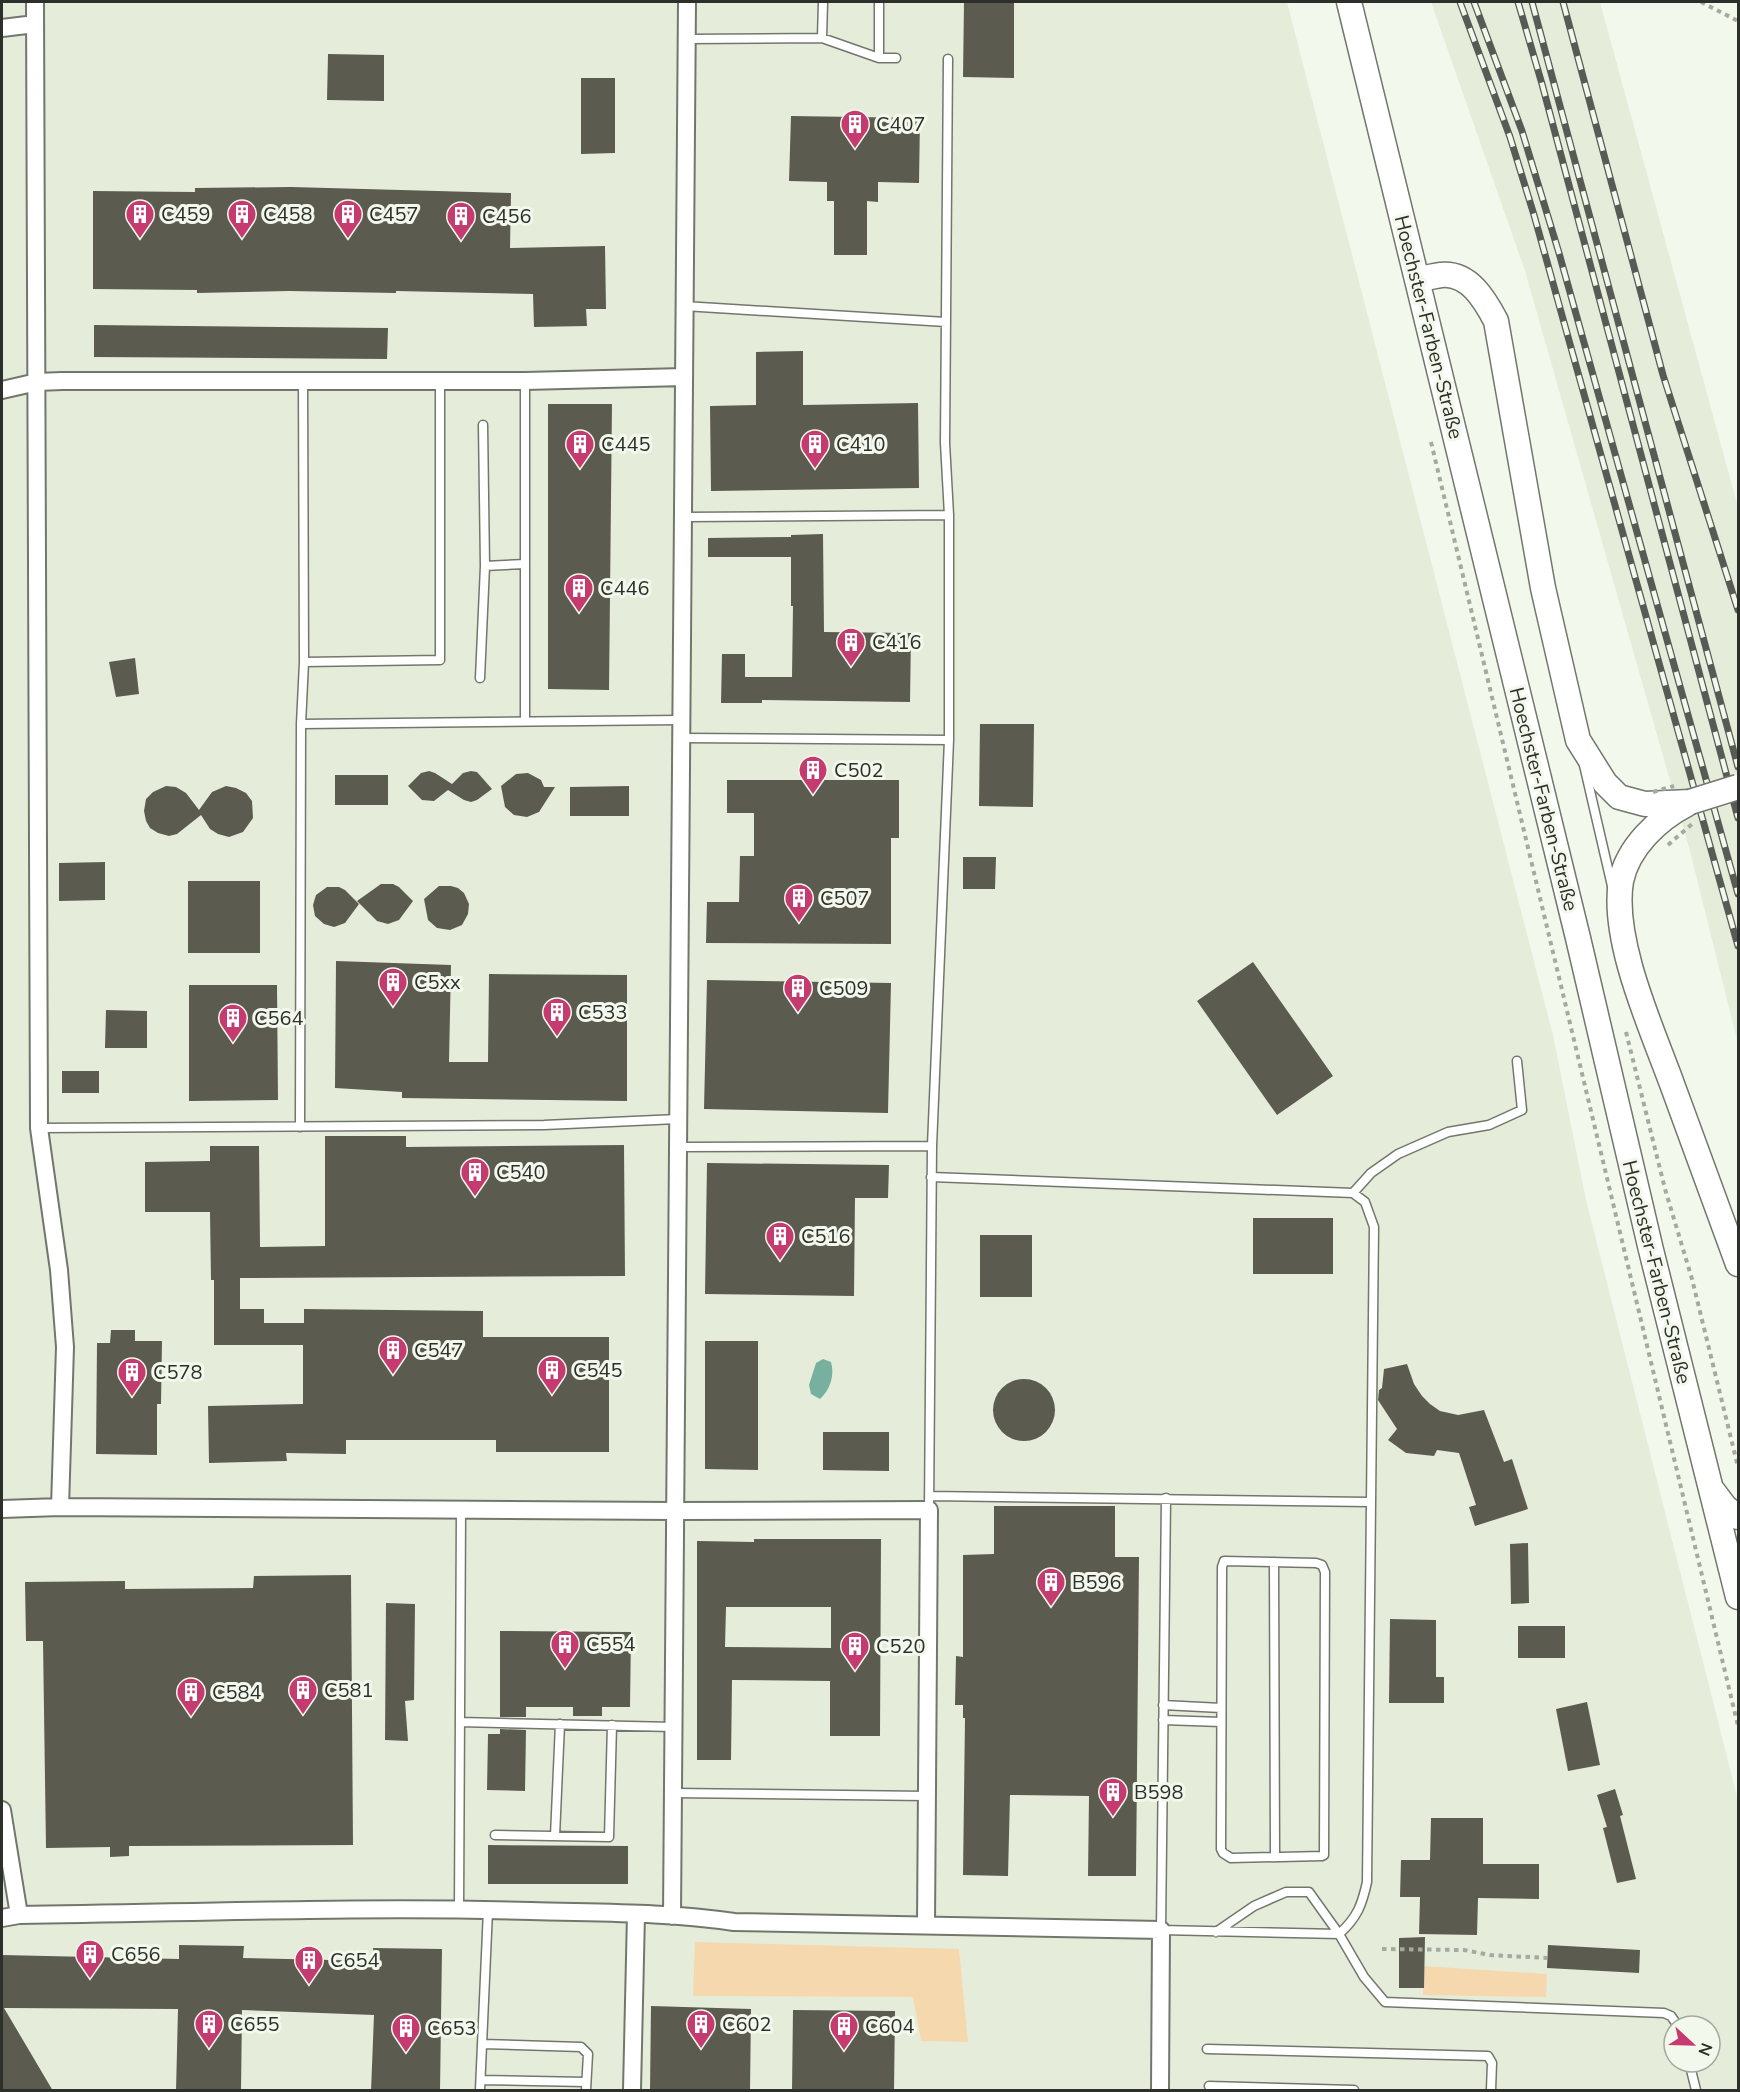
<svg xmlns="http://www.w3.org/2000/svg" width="1740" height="2092" viewBox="0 0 1740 2092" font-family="'Nunito Sans',sans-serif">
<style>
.built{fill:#e5edda;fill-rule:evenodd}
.green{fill:#f6d8af}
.water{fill:#78b0a0}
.building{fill:#5c5b50;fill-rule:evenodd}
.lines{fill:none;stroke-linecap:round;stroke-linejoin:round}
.service-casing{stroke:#72776c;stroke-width:11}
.minor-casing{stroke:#72776c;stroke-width:20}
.secondary-casing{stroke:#72776c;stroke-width:27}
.path{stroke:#a5a9a0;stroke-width:4;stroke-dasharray:4.5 4.5;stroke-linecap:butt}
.service{stroke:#fff;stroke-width:8}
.minor{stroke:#fff;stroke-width:16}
.secondary{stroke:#fff;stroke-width:24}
.rail-casing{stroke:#585b55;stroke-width:7}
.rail{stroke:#f3f8ec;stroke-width:4.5;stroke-dasharray:14;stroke-linecap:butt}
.secondary-bridge-casing{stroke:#72776c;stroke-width:27;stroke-linecap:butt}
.path-bridge{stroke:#a5a9a0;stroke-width:4;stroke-dasharray:4.5 4.5;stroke-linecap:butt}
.secondary-bridge{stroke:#fff;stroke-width:24}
.labels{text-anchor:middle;stroke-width:6;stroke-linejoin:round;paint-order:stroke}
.poi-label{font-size:20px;fill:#2d2f2a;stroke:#f3f8ec;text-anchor:start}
.street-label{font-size:20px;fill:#2d2f2a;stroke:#f3f8ec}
</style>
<rect width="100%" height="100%" fill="#f3f8ec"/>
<path class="built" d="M2 2H1287L1553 1035 1586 1200 1738 1800V2090H2ZM1674 2026H1710V2062H1674Z
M1431 2H1600L1738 507V1044L1690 851 1525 271Z"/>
<path class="green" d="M695 1942 959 1949 968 2042 921 2041 913 1997 693 1996Z
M1424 1966 1547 1974 1546 1997 1423 1995Z"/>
<path class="water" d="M823 1359 831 1362C835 1375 830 1390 820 1399L811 1394 809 1385 816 1363Z"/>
<path class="building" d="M964 2H1014V78L963 77Z
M328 54 384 55V101L327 100Z
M581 78H615V153L581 154Z
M791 116 920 118 919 183 878 182V202L867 201V255H834V201H827V182L789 181Z
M291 187 511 193 510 248 605 246 606 309H586L587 326 534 327 533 294 396 291V293L289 291 197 293V290L93 289V191L195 192V188Z
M94 325 388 328 387 359 94 357Z
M803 351V405L918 403 919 488 711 491 710 406 756 405V352Z
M548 404H612L609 690 548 689Z
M823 534 824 632 911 633 910 702 762 700V703H721L722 654H745V677H792L793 606H791V557H708V538L791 537V535Z
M135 658 139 694 116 697 109 662Z
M980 724H1034L1033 807 979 806Z
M429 771 435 773 452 784 463 773 471 771 477 772 492 789 477 800 471 802 464 800 448 790 434 801 422 800 408 786 421 773Z
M528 773 541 780 544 787H555L539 812 527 817 514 815 505 807 501 786 516 774Z
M335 775H388V805H335Z
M727 780H899V838H891V944L706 943 707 902H739L740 856H754V813H727Z
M166 786 176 787 186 793 199 810 212 792 226 786 236 788 246 793 252 801 253 818 243 832 229 837 218 834 210 829 201 815 177 834 169 836 158 833 150 828 146 821 144 811 146 799 153 792Z
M629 786V816H570V787Z
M963 857H996L995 889H963Z
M105 862V900L59 901V863Z
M188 881H260V953H188Z
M381 884H393L399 887 413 901 399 920 388 924 377 921 357 901Z
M439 886H451L458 888 464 893 469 904 468 914 462 925 450 930 437 928 428 920 424 899Z
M327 887H339L345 890 359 904 345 923 334 927 324 924 315 916 313 905 316 895Z
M336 961 451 965 449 1062H488L489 974 627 975V1101L402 1098V1092L335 1088Z
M1253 962 1333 1076 1277 1115 1197 1001Z
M707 980 891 983 888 1113 704 1109Z
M189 985H277L278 1100 189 1101Z
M106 1010 147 1011V1048H105Z
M62 1071H99V1093H62Z
M325 1136H406V1147L624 1145 625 1276 240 1278V1309H264V1323H304V1309L483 1311V1337H609V1452H496V1440H346V1454L286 1453 287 1461 209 1463 208 1406 303 1404V1345H214V1280H211L210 1212H145V1162L210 1161V1146H259L260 1247 325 1246Z
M707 1163 889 1165 888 1198H855L854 1296 705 1294Z
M1253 1218H1333V1274H1253Z
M980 1235H1032V1297H980Z
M111 1330H135V1341H162L161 1404H157V1455L96 1454 97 1343H110Z
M705 1341H758V1470L705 1469Z
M1407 1364 1414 1384 1422 1396 1430 1404 1440 1411 1458 1415 1484 1410 1504 1462 1512 1459 1528 1509 1475 1526 1469 1507 1476 1505 1459 1453 1437 1450 1434 1456 1406 1453 1388 1440 1397 1429 1378 1400 1379 1390 1382 1388 1384 1369Z
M993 1410a31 31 0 1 1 62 0a31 31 0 1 1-62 0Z
M823 1432H889V1471L823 1470Z
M994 1506H1115V1557H1139L1136 1876H1088L1089 1796 1010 1795 1008 1876 963 1875 965 1718H963V1705H955L956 1656 963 1657V1555L994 1554Z
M754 1539H881L880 1736H830V1681L732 1680 731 1760H697V1541L754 1542ZM726 1607H831V1648L725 1647Z
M1528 1543 1529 1603 1511 1604 1510 1544Z
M351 1575 353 1845 129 1846V1856L110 1857V1847L46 1848 43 1641H26L25 1582 125 1581V1589L253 1588 254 1576Z
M386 1603 415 1604 414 1700 405 1701 408 1741 385 1740Z
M1390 1619 1436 1620V1677H1444V1703H1389Z
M1518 1626H1565V1658H1518Z
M500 1631 631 1632 630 1707H602V1716H573V1707H526V1717H500Z
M1587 1702 1600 1765 1568 1771 1556 1709Z
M500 1729 526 1730 525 1791 487 1790 488 1734H500Z
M1615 1789 1623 1815 1620 1816 1636 1879 1617 1883 1603 1828 1607 1827 1597 1795Z
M1431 1818H1483V1864H1539V1899L1478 1898 1477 1935 1419 1934 1420 1897H1400L1401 1860H1430Z
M488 1845 628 1846V1884H488Z
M1425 1937 1424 1988H1399V1938Z
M179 1945 244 1946 243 1958 375 1961 373 1948 442 1949 440 2091H371L374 2015 242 2010 241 2091H176L178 2009 4 2008 53 2091H2V1955L179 1959Z
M1548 1945 1640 1950 1639 1973 1547 1968Z
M651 2006 751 2009 750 2091H650Z
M793 2010 895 2011 894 2091H792Z"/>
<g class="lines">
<g class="service-casing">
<path id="service" d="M822 38 823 2
M687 39 822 38 879 58H896
M879 58V2
M684 306 946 322
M303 382 304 662
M440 382V660L304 662 301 724 681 720
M483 425 485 566
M683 517 949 515
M480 678 485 566 525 564
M525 721V381
M681 738 949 740
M1584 765 1612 886
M300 1127 301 724
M39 1128 544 1125 678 1119
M678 1147 932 1146
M931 1177 1353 1193 1365 1202 1374 1227 1371 1502
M1353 1193 1371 1173 1398 1154 1448 1132 1489 1125 1522 1110 1517 1061
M930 1496 1371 1502 1367 1882C1362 1905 1357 1918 1339 1934L1309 1892H1286L1254 1906 1216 1932
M1166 1498 1161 1930 1339 1934 1364 1977 1385 2002 1664 2013 1671 2016 1678 2026
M929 1510 932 1146 949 740V515L945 443 948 59
M1224 1561 1316 1563 1322 1565 1325 1572 1324 1855 1322 1856 1231 1858 1223 1853 1221 1849 1222 1567Z
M1274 1562 1275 1857
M1163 1705 1221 1708
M1163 1720 1221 1722
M460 1722 673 1727
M673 1793 927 1796
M495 1835 609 1837 612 1725
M555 1836 560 1724
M459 1909 461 1509
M482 2044 581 2047 588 2054 586 2090
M1207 2049 1488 2056 1492 2063 1491 2090
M1689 2062 1696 2090
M481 2080 586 2082
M1209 2086 1354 2090
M480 2090 488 1910"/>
</g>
<g class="minor-casing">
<path id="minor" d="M35 2 39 1128 59 1270 65 1347 60 1507
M2 28 35 24
M2 390 37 382 62 381H525L684 377
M2 1509 60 1507 675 1511 929 1510 926 1925
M2 1810 19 1915
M672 1916 687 2
M2 1918 19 1915C190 1913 361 1906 531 1911 599 1913 667 1912 734 1922L1161 1930 1160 2090
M632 2090 636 1914"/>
</g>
<g class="secondary-casing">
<path id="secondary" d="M1349 2 1578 938 1651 1250 1738 1597
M1417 280C1425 278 1433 276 1441 275 1469 272 1485 300 1496 321L1543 588 1578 740 1605 783 1619 797 1645 804 1690 802
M1687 804C1658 819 1628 847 1621 881 1611 940 1652 1029 1672 1084 1694 1144 1716 1204 1738 1264
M1713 1491 1725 1507 1738 1517"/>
</g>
<path class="path" d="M1701 2 1738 21
M1431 442 1738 1726
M1626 1032 1665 1189 1692 1279 1738 1467
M1382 1949 1464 1950 1490 1955 1547 1958"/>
<use href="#service" class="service"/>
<use href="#minor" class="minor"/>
<use href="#secondary" class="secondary"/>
<g class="rail-casing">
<path id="rail" d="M1460 2 1510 137 1534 215 1738 946
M1474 2 1522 131 1559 253 1738 894
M1518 2 1542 84 1738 818
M1532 2 1738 767
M1563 2 1663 375 1738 610"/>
</g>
<use href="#rail" class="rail"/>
<g class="secondary-bridge-casing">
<path id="secondary-bridge" d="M1690 802 1738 787"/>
</g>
<path class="path-bridge" d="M1653 792 1674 786
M1668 845 1692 824"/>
<use href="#secondary-bridge" class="secondary-bridge"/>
</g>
<defs>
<g id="building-pin" transform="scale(1.5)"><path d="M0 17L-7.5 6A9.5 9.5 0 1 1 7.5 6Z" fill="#c53a6f" stroke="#f3f8ec"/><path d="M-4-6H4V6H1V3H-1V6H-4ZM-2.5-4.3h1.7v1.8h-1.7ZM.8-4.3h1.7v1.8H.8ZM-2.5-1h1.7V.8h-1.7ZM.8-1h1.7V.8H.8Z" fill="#fff"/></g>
</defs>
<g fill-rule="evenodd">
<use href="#building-pin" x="855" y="124"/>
<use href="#building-pin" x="140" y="214"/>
<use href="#building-pin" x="242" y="214"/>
<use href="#building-pin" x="348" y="214"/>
<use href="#building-pin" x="461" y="216"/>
<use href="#building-pin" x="580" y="444"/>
<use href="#building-pin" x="815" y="444"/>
<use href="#building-pin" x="579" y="588"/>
<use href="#building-pin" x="851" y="642"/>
<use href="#building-pin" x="813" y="770"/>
<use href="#building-pin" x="799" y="898"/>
<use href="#building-pin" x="393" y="982"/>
<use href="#building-pin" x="798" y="988"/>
<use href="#building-pin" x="557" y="1012"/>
<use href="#building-pin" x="233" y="1018"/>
<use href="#building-pin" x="475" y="1172"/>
<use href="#building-pin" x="780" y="1236"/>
<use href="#building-pin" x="393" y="1350"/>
<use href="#building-pin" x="552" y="1370"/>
<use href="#building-pin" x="132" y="1372"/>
<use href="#building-pin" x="1051" y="1582"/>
<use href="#building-pin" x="565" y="1644"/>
<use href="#building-pin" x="855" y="1646"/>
<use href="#building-pin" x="303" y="1690"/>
<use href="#building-pin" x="191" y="1692"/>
<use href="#building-pin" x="1113" y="1792"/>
<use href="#building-pin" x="90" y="1954"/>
<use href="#building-pin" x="309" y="1960"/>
<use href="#building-pin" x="209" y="2024"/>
<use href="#building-pin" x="701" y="2024"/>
<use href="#building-pin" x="844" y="2026"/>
<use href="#building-pin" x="406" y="2028"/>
</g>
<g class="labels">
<g class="poi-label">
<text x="876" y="131">C407</text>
<text x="161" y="221">C459</text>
<text x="263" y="221">C458</text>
<text x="369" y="221">C457</text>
<text x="482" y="223">C456</text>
<text x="601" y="451">C445</text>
<text x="836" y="451">C410</text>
<text x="600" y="595">C446</text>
<text x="872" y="649">C416</text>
<text x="834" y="777">C502</text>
<text x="820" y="905">C507</text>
<text x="414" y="989">C5xx</text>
<text x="819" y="995">C509</text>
<text x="578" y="1019">C533</text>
<text x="254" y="1025">C564</text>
<text x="496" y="1179">C540</text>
<text x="801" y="1243">C516</text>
<text x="414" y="1357">C547</text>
<text x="573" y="1377">C545</text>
<text x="153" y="1379">C578</text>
<text x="1072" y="1589">B596</text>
<text x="586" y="1651">C554</text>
<text x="876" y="1653">C520</text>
<text x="324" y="1697">C581</text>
<text x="212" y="1699">C584</text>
<text x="1134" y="1799">B598</text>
<text x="111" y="1961">C656</text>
<text x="330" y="1967">C654</text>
<text x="230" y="2031">C655</text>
<text x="722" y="2031">C602</text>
<text x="865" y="2033">C604</text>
<text x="427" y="2035">C653</text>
</g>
<g class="street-label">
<text transform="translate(1429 327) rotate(76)" y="7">Hoechster-Farben-Straße</text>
<text transform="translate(1544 799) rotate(76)" y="7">Hoechster-Farben-Straße</text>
<text transform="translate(1657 1272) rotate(76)" y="7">Hoechster-Farben-Straße</text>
</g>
</g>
<rect width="1740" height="2092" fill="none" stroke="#2d2f2a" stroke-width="6"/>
<g transform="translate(1692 2044) rotate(112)"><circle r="28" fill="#f3f8ec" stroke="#a4a89e" stroke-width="1.5"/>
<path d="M0-4.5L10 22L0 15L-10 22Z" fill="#c53a6f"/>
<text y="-9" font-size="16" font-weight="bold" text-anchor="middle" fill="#2d2f2a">N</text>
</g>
</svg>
